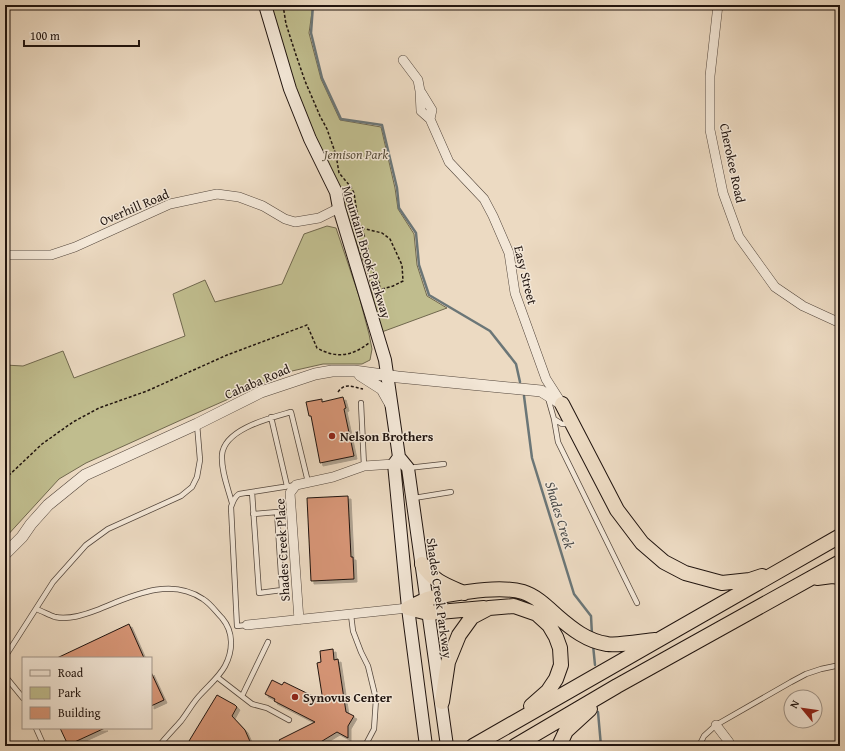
<svg xmlns="http://www.w3.org/2000/svg" width="845" height="751" viewBox="0 0 845 751" font-family="'Gentium Book Plus',serif">
<style>
.green{fill:#c0bd8e;stroke:#70684e}
.lines{fill:none;stroke-linecap:round;stroke-linejoin:round}
.stream{stroke:#6b7677;stroke-width:2.5}
.building{fill:#d69576;stroke:#20140f;filter:url(#shadow)}
.service-casing{stroke:#53463c;stroke-width:6}
.minor-casing{stroke:#53463c;stroke-width:10}
.tertiary-casing{stroke:#53463c;stroke-width:12}
.secondary-casing{stroke:#20140f;stroke-width:14}
.trunk-casing{stroke:#20140f;stroke-width:16}
.path{stroke:#20140f;stroke-width:1.5;stroke-dasharray:3 2;stroke-linecap:butt}
.service{stroke:#f3e7d7;stroke-width:4.5}
.minor{stroke:#f3e7d7;stroke-width:9}
.tertiary{stroke:#f3e7d7;stroke-width:11}
.secondary{stroke:#f3e7d7;stroke-width:12}
.trunk{stroke:#ecdac2;stroke-width:14}
.poi-dot{fill:#8f2418;stroke:#f3e7d7;stroke-width:1.5}
.labels{text-anchor:middle;stroke-width:3;stroke-linejoin:round;paint-order:stroke}
.park-label{font-size:13px;font-style:italic;fill:#584f3b;stroke:#f3e7d7}
.street-label{font-size:13px;fill:#20140f;stroke:#f3e7d7}
.poi-label{font-size:13px;font-weight:bold;fill:#20140f;stroke:#f3e7d7;text-anchor:start}
.water-label{font-size:14px;font-style:italic;fill:#4c4d4c;stroke:#f3e7d7}
</style>
<defs>
<filter id="shadow"><feDropShadow dx="3" dy="3" stdDeviation="0" flood-color="#0004"/></filter>
</defs>
<rect width="100%" height="100%" fill="#ecdac2"/>
<filter id="stains"><feTurbulence type="fractalNoise" baseFrequency=".005" numOctaves="4"/><feColorMatrix values="0 0 0 0 .2 0 0 0 0 .09 0 0 0 0 .02 0 0 0 .5 -.17"/></filter>
<radialGradient id="worn" r=".72"><stop offset=".6" stop-color="#630" stop-opacity="0"/><stop offset="1" stop-color="#630" stop-opacity=".3"/></radialGradient>
<path class="green" d="M269 5H313L309 33 321 79 340 120 381 127 395 188 398 209 414 234 417 265 427 296 447 308 379 333 369 277 337 189 293 82Z
M327 226 336 228 359 296 369 334 372 349 370 360 362 364H323L292 371 181 420 86 463 59 479 5 538V365L23 366 63 351 74 378 185 336 173 294 205 280 215 302 282 284 304 234Z"/>
<g class="lines">
<path class="stream" d="M313 5 311 33 322 78 341 119 382 125 397 188 399 208 416 233 419 265 429 295 490 331 516 364 520 382
M524 396 532 458 574 594 591 616 592 635
M593 645 595 665
M598 712 601 746"/>
</g>
<path class="building" d="M343 397 346 408 344 409 354 456 320 463 311 416H309L306 402 322 399V402Z
M348 496 351 557H353L354 579 311 581 307 498Z
M129 624 144 658H57Z
M333 649 334 660 338 659 346 712 354 716 348 726V738L337 732 314 746H283L279 740 315 722 274 701 275 699 265 694 272 680 282 685 284 682 323 701 317 663 321 662 320 651Z
M151 672 164 700 151 706Z
M217 695 235 705 237 707 232 716 245 730 252 746H186Z
M60 728H105L68 745Z"/>
<g class="lines">
<g class="service-casing">
<path id="service" d="M548 398 554 419 558 442 637 603
M361 403 364 466
M271 417 287 486
M554 419 562 424H569
M408 468 444 464
M252 492 259 593 282 590 277 512 253 514
M414 498 451 492
M232 503C228 488 221 471 222 455 224 429 270 418 291 412L308 482
M36 609C42 611 49 615 55 617 69 620 84 615 97 610 130 597 169 576 203 599 211 604 216 612 222 618 234 632 233 651 225 666 219 677 209 685 201 694 193 702 188 712 181 721 174 729 166 737 159 746
M351 615 353 631 361 652 368 666 376 699 374 729 365 746
M247 625 237 626 231 507C233 502 234 497 239 494L296 485
M5 657 53 582 86 545 108 529 181 496 192 487 197 477 200 460 197 424
M5 676 23 698
M217 677 252 704 267 708 289 720
M242 696 268 642
M36 728 44 746
M699 746 704 736 716 725 791 682 806 674 821 669 840 665"/>
</g>
<g class="minor-casing">
<path id="minor" d="M718 5 710 76V130L723 193 739 237 775 287 803 306 840 323
M403 60 418 80 420 91 421 111 430 119 449 162 484 199 493 216 509 253 515 293 546 379 562 404
M421 92 432 110 430 119
M5 255H51L75 247 170 204 217 194 239 197 263 206 285 219 295 222 319 218 339 208
M299 620 290 493 296 485 333 477 364 466 394 464
M247 625 408 608
M716 725 729 742 728 746"/>
</g>
<g class="tertiary-casing">
<path id="tertiary" d="M360 375 382 389 391 405
M5 554 22 537 31 524 48 505 85 475 197 424 261 392 315 374 332 371H354L398 377 541 391 562 404"/>
</g>
<g class="secondary-casing">
<path id="secondary" d="M265 5 290 89 310 139 336 192 339 208 385 360 399 457 408 468 447 746
M399 457 394 464 408 608 426 746"/>
</g>
<g class="trunk-casing">
<path id="trunk" d="M562 404 617 510 642 543 664 562 685 573 722 583 750 580 762 576
M422 564C434 582 445 585 464 593
M817 578 832 576 840 577
M408 608 427 599 435 597C460 593 499 585 523 592 536 596 547 607 557 616 572 629 587 641 607 644 617 646 644 641 655 640
M408 608 428 613 484 608
M442 702 448 662 459 635 472 617 489 608 514 606 537 614 549 625 556 637 560 648 561 665 556 679 548 691 531 706
M473 746 840 536
M515 746 617 686 840 562
M559 746 566 731 590 709"/>
</g>
<path class="path" d="M283 5 286 24 296 55 305 81 320 116 327 129 336 155 339 173 351 187 354 193 358 219 367 243 371 267 375 276 380 284 379 290 376 296
M362 228 382 233 390 239 402 265 403 281 393 286 379 290
M338 392C345 382 353 387 363 389
M5 479 42 444 73 422 99 408 147 391 227 355 307 325 317 348C337 359 352 356 369 343"/>
<use href="#service" class="service"/>
<use href="#minor" class="minor"/>
<use href="#tertiary" class="tertiary"/>
<use href="#secondary" class="secondary"/>
<use href="#trunk" class="trunk"/>
</g>
<g class="poi-dot">
<circle cx="332" cy="436" r="4"/>
<circle cx="295" cy="697" r="4"/>
</g>
<g class="labels">
<g class="park-label">
<text x="356" y="159">Jemison Park</text>
</g>
<g class="street-label">
<text transform="translate(733 163) rotate(78)" y="5">Cherokee Road</text>
<text transform="translate(134 207) rotate(-23)" y="5">Overhill Road</text>
<text transform="translate(367 252) rotate(73)" y="5">Mountain Brook Parkway</text>
<text transform="translate(526 275) rotate(76)" y="5">Easy Street</text>
<text transform="translate(257 381) rotate(-23)" y="5">Cahaba Road</text>
<text transform="translate(282 550) rotate(-93)" y="5">Shades Creek Place</text>
<text transform="translate(440 598) rotate(82)" y="5">Shades Creek Parkway</text>
</g>
<g class="poi-label">
<text x="340" y="441">Nelson Brothers</text>
<text x="303" y="702">Synovus Center</text>
</g>
<g class="water-label">
<text transform="translate(560 515) rotate(73)" y="5">Shades Creek</text>
</g>
</g>
<rect width="845" height="751" fill="none" stroke="#ecdac2" stroke-width="20"/>
<rect x="6" y="6" width="833" height="739" fill="none" stroke="#20140f" stroke-width="2"/>
<rect x="10" y="10" width="825" height="731" fill="none" stroke="#20140f"/>
<rect x="22" y="657" width="130" height="72" fill="#f3e7d7" stroke="#9f9387"/>
<rect x="30" y="670" width="20" height="6" fill="#f3e7d7" stroke="#9f9387"/>
<text x="58" y="677" font-size="12" fill="#20140f">Road</text>
<rect x="30" y="687" width="20" height="12" fill="#c0bd8e" stroke="#9f9387"/>
<text x="58" y="697" font-size="12" fill="#20140f">Park</text>
<rect x="30" y="707" width="20" height="12" fill="#d69576" stroke="#9f9387"/>
<text x="58" y="717" font-size="12" fill="#20140f">Building</text>
<g transform="translate(803 709) rotate(299)"><circle r="19" fill="#f3e7d7" stroke="#9f9387"/>
<path d="M0-3L7 15L0 10L-7 15Z" fill="#8f2418"/>
<text y="-6" font-size="11" font-weight="bold" text-anchor="middle" fill="#20140f">N</text>
</g>
<path d="M24 40v6h115v-6" fill="none" stroke="#20140f" stroke-width="2"/>
<text x="30" y="40" font-size="12" fill="#20140f" stroke="#f3e7d7" stroke-width="3" paint-order="stroke">100 m</text>
<rect width="100%" height="100%" filter="url(#stains)"/>
<rect width="100%" height="100%" fill="url(#worn)"/>
</svg>
